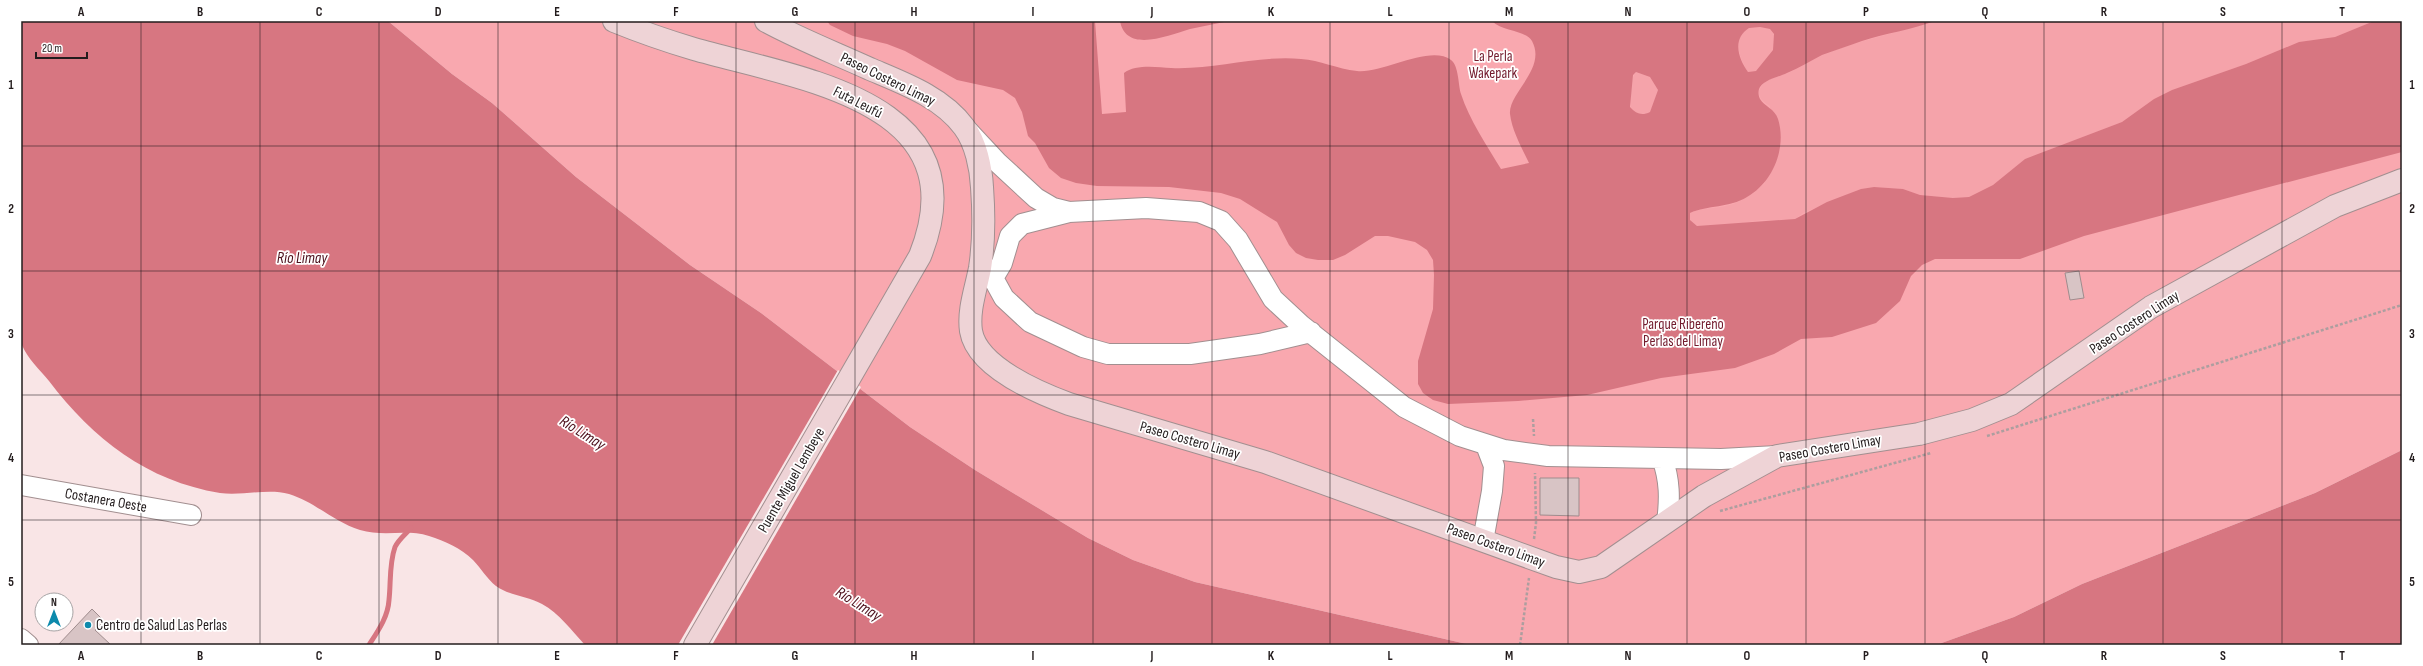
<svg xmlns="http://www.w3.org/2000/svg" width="2423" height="666" viewBox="0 0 2423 666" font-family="'Sofia Sans Condensed',sans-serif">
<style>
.green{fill:#f9a8af}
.forest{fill:#f5a3aa}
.water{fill:#d77681;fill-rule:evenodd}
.pier{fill:#f9e5e6}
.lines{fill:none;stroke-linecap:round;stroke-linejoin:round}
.stream{stroke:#d77681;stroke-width:5}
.building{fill:#d8c4c5;stroke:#9f8c8d}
.street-casing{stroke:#a28f90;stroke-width:22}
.secondary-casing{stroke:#a28f90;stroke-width:24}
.path{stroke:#ad9e9f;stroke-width:2.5;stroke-dasharray:3 2;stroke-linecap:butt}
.street{stroke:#fff;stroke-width:20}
.secondary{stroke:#eed3d6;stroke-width:22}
.grid{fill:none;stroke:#231c1d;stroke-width:1;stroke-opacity:0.55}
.poi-dot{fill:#0d8aac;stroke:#fff;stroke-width:1.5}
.labels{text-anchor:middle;stroke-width:3.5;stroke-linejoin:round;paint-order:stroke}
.park-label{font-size:15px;fill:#731b2d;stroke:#fff}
.street-label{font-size:15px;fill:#231c1d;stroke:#fff}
.poi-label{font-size:15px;fill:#231c1d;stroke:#fff;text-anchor:start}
.water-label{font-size:16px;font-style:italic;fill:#4c0f1b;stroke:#fff}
.neatline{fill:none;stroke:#231c1d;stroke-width:1.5}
.grid-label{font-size:13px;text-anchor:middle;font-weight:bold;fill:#231c1d}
</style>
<rect width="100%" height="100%" fill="#f9e5e6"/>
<path class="green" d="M388 21H2402V450L2315 493 2082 584 2014 617 1936 645H1471L1195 582 1133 560 1088 538 975 470 910 427 761 313 690 265 576 177 492 103 452 74Z"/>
<path class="forest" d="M1935 21H2374L2335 37 2299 42 2246 64 2172 90 2154 99 2122 122 2025 159 1993 185 1969 197 1953 198 1920 195 1903 189 1874 187 1861 189 1803 213 1795 219 1785 221 1762 220 1721 226H1697L1690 220V213C1704 207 1719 209 1733 204 1745 200 1755 191 1765 183L1770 106C1763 102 1755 95 1761 87 1766 78 1779 77 1788 73 1800 68 1811 60 1823 55 1859 40 1897 33 1935 21Z
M1760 27 1770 29 1774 35 1773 50 1756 71 1748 72C1739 57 1732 39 1749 28Z
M1636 72 1650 77 1658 90 1650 113C1628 122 1629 101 1632 87 1633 81 1632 76 1636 72Z"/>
<path class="water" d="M21 21H388L452 74 492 103 576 177 690 265 761 313 910 427 975 470 1088 538 1133 560 1195 582 1471 645H585C572 631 559 613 542 604 527 596 510 596 496 586 487 579 481 568 473 560 461 548 445 541 429 536 407 529 383 537 360 530 334 522 315 502 289 494 268 488 243 496 220 493 147 481 93 439 49 381 40 370 27 358 22 345 17 335 21 290 21 276 21 191 21 106 21 21Z
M827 21H1095L1102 114 1126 112 1124 73C1135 64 1157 67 1171 68 1214 70 1257 55 1301 59 1320 60 1337 69 1357 71 1382 74 1430 44 1451 60 1459 66 1458 85 1461 94 1469 119 1487 146 1501 169L1529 163C1522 148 1512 131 1510 114 1508 93 1547 69 1532 41 1526 30 1503 32 1492 21H1935C1911 30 1886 33 1862 41 1849 46 1835 50 1822 55 1810 61 1799 68 1787 73 1779 77 1766 79 1760 87 1758 90 1758 95 1760 99 1764 106 1775 109 1778 119 1787 148 1773 182 1747 197 1729 208 1708 205 1690 213V220L1697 226 1795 219 1827 202 1861 189 1874 187 1903 189 1920 195 1953 198 1969 197 1993 185 2025 159 2122 122 2154 99 2172 90 2246 64 2299 42 2335 37 2374 21H2402V152L2084 236 2020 259H1935L1922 265 1911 276 1900 301 1876 323 1832 337 1801 339 1774 354 1735 368 1661 378 1587 395 1518 401 1448 404 1433 400 1423 393 1418 384V361L1433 309 1434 275 1433 260 1427 250 1415 242 1388 236H1375L1345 255 1333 260H1318L1306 258 1296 253 1289 245 1277 222 1240 199 1221 193 1169 187 1097 186 1076 183 1061 178 1049 168 1035 143 1028 136 1022 112 1015 98 1003 90 957 80 905 51 887 44 853 36 830 25ZM1760 27 1770 29 1774 34 1773 50 1756 71 1748 72C1738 58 1732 39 1749 28ZM1636 72 1650 77 1658 90 1650 112C1642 116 1636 114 1630 107L1633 75Z
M1120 21H1229C1216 24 1203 26 1190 29 1169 35 1126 54 1120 21Z
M2402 450V645H1936L2014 617 2082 584 2315 493Z"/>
<path class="pier" d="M838 370 861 387 712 645H678Z"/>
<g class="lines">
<path class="stream" d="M369 645C378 631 388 617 389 600 391 582 389 564 395 547 399 539 406 534 411 528"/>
</g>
<path class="building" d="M2079 271 2084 298 2070 300 2065 273Z
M1540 478H1579V516L1540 515Z
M92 609 104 621 95 630 111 645H58Z"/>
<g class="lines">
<g class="street-casing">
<path id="street" d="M969 132 997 162 1036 198 1053 208 1069 212 1146 208 1199 212 1221 221 1238 240 1273 299 1301 325 1404 407 1460 436 1504 450 1548 456 1721 459 1777 456
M979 273 993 278 1004 298 1030 322 1083 347 1108 354H1190L1260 344 1311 332
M993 278 1002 263 1010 236 1022 224 1069 212
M1662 458C1670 480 1670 499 1667 522
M21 485 191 515
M1483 541 1492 491 1494 466 1486 445
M21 639 28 645"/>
</g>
<g class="secondary-casing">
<path id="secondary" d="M614 21C641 32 667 41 694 49 799 79 982 101 920 256L695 645
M766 21C799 39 835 53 870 69 903 83 942 97 964 127 976 143 981 168 982 187 984 214 984 242 980 268 976 289 968 310 971 331 977 367 1039 393 1069 404L1265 462 1556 567 1579 572 1601 567 1704 496 1777 456 1919 434 1972 420 2011 404 2151 307 2335 206 2402 180"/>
</g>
<path class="path" d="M1533 419 1534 436
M1987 436 2402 305
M1720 511 1931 453
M1534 539 1536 523 1535 473
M1520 645 1529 578"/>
<use href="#street" class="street"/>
<use href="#secondary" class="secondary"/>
</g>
<path class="grid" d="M141 21V645M260 21V645M379 21V645M498 21V645M617 21V645M736 21V645M855 21V645M974 21V645M1093 21V645M1212 21V645M1330 21V645M1449 21V645M1568 21V645M1687 21V645M1806 21V645M1925 21V645M2044 21V645M2163 21V645M2282 21V645M21 146H2402M21 271H2402M21 395H2402M21 520H2402"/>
<circle class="poi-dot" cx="88" cy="625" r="4"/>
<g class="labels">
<g class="park-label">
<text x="1493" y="61">La Perla<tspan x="1493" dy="17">Wakepark</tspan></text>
<text x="1683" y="329">Parque Ribereño<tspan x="1683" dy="17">Perlas del Limay</tspan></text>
</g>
<g class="street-label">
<text transform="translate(888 79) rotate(26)" y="5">Paseo Costero Limay</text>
<text transform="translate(858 102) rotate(27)" y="5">Futa Leufú</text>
<text transform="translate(2134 322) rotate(-33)" y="5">Paseo Costero Limay</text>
<text transform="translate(1190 440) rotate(16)" y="5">Paseo Costero Limay</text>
<text transform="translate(1830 448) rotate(-10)" y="5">Paseo Costero Limay</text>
<text transform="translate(791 480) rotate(-60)" y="5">Puente Miguel Lembeye</text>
<text transform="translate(106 500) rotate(10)" y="5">Costanera Oeste</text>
<text transform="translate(1496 545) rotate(20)" y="5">Paseo Costero Limay</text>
</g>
<g class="poi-label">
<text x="96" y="630">Centro de Salud Las Perlas</text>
</g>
<g class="water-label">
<text x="302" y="263">Río Limay</text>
<text transform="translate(583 432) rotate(32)" y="6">Río Limay</text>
<text transform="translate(859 603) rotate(32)" y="6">Río Limay</text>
</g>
</g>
<rect width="2423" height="666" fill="none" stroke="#ffffff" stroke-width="44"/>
<g transform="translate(54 612)"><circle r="19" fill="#ffffff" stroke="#a7a4a5"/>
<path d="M0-3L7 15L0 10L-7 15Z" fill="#0d8aac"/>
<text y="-6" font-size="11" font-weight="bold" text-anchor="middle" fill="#231c1d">N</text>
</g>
<path d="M36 52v6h51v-6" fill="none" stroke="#231c1d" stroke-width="2"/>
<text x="42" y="52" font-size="12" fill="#231c1d" stroke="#ffffff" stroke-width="3" paint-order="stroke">20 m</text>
<rect x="22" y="22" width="2379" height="622" class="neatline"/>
<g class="grid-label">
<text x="81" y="16">A</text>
<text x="200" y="16">B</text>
<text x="319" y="16">C</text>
<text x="438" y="16">D</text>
<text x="557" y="16">E</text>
<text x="676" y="16">F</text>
<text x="795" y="16">G</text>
<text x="914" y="16">H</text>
<text x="1033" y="16">I</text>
<text x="1152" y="16">J</text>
<text x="1271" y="16">K</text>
<text x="1390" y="16">L</text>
<text x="1509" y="16">M</text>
<text x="1628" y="16">N</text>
<text x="1747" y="16">O</text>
<text x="1866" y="16">P</text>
<text x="1985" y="16">Q</text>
<text x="2104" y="16">R</text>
<text x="2223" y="16">S</text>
<text x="2342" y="16">T</text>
<text x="11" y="89">1</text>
<text x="2412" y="89">1</text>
<text x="11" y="213">2</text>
<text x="2412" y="213">2</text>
<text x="11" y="338">3</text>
<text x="2412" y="338">3</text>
<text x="11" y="462">4</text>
<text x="2412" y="462">4</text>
<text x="11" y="586">5</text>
<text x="2412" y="586">5</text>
<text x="81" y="660">A</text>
<text x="200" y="660">B</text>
<text x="319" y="660">C</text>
<text x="438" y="660">D</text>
<text x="557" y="660">E</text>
<text x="676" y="660">F</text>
<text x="795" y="660">G</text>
<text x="914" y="660">H</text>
<text x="1033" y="660">I</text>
<text x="1152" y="660">J</text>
<text x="1271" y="660">K</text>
<text x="1390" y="660">L</text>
<text x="1509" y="660">M</text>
<text x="1628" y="660">N</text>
<text x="1747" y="660">O</text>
<text x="1866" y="660">P</text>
<text x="1985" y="660">Q</text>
<text x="2104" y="660">R</text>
<text x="2223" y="660">S</text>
<text x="2342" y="660">T</text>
</g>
</svg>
